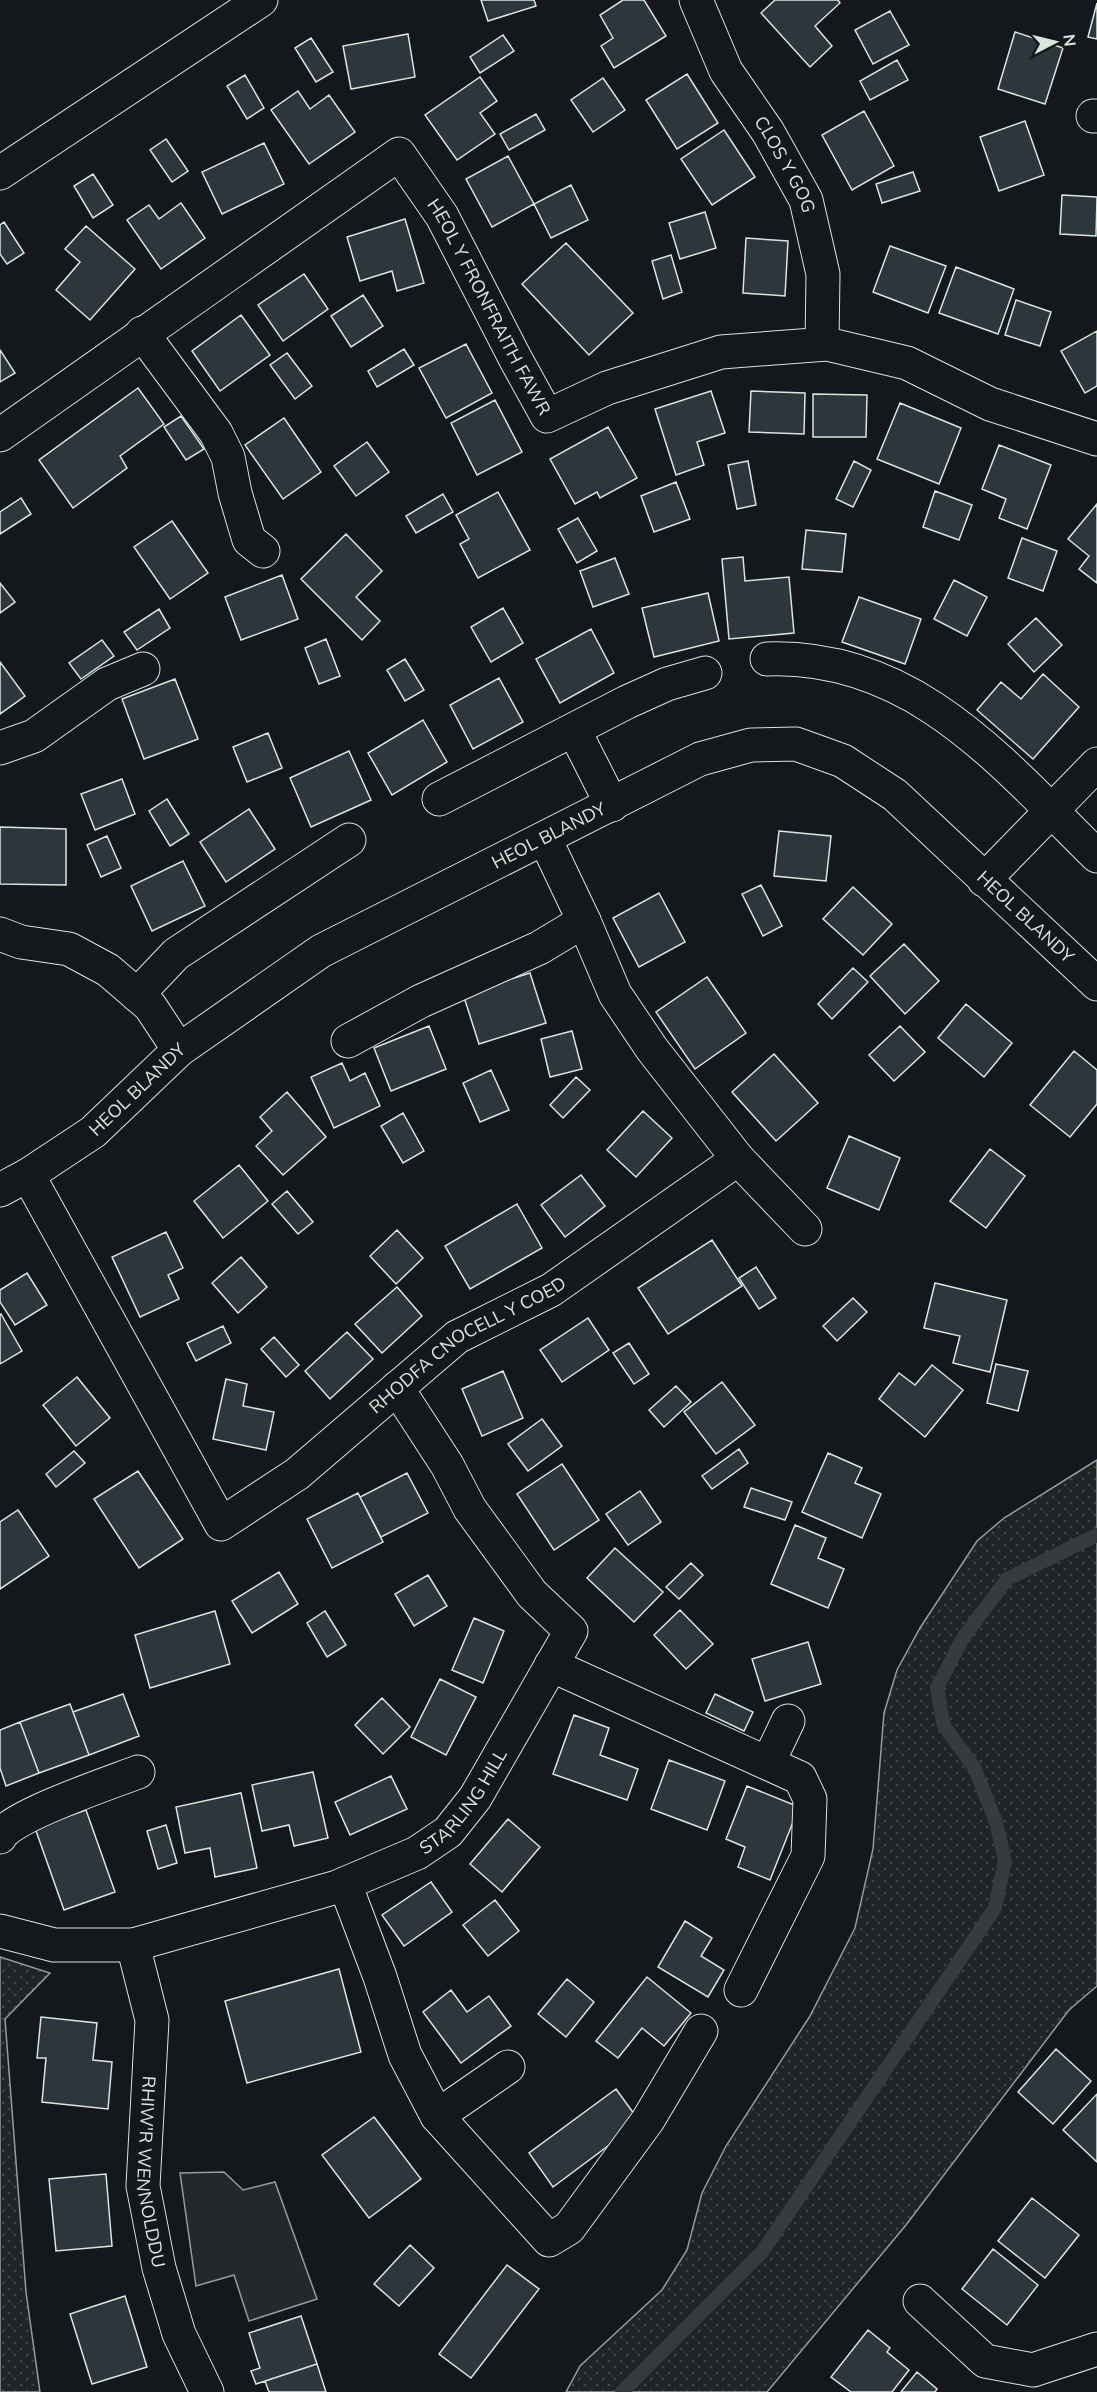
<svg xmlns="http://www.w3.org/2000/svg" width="1097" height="2392" viewBox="0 0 1097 2392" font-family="Mulish,sans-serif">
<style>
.grass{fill:url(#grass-dots);stroke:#939e99;stroke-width:1.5}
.parking{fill:#24282b;stroke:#939e99;stroke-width:1.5}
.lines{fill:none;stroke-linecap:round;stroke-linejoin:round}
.stream{stroke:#363b3e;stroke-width:14}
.building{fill:#2c363c;stroke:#d8e6dc;stroke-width:1.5}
.minor-casing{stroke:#d8e6dc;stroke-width:35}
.minor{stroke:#14181c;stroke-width:33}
.labels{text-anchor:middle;stroke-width:4.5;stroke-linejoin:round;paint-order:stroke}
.street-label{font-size:18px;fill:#d8e6dc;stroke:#14181c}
</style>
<defs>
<pattern id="grass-dots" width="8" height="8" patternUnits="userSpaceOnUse" patternTransform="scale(1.5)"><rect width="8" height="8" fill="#202428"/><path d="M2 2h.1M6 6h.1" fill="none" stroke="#404447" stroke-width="1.8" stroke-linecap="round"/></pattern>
</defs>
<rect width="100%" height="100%" fill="#14181c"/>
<path class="grass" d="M1097 1460V1986L1069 2010 906 2225 767 2392H566L580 2366 662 2290 687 2250 702 2193 726 2146 810 2016 855 1928 873 1849 884 1713 897 1670 920 1628 977 1541 1004 1518Z
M0 1957 50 1973 5 2019 26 2292 40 2392H0Z"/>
<path class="parking" d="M224 2172 243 2190 275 2182 317 2299 249 2321 234 2275 196 2286 180 2173Z"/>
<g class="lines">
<path class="stream" d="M622 2392 762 2252 995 1908 1005 1861 996 1822 974 1767 944 1726 937 1688 963 1638 1007 1579 1097 1535"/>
</g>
<path class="building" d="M481 0H534L536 6 488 21Z
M623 0H644L666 36 614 68 601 46 613 38 600 15Z
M775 0H838L840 3 815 26 832 46 810 67 761 13Z
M1097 3V39L1088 37Z
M890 11 909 45 873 64 855 30Z
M1015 32 1063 48 1045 104 998 89Z
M408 34 415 77 351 89 343 46Z
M503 35 514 51 480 73 470 57Z
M311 38 333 72 316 82 295 48Z
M897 60 908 80 870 100 860 81Z
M687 74 718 123 677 149 646 100Z
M245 75 264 108 247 119 227 86Z
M480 77 497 101 480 113 495 134 457 160 425 115Z
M603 78 625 110 593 132 571 100Z
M298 91 310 109 329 95 355 132 309 164 271 110Z
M864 111 894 166 852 190 822 135Z
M536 114 545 130 509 150 500 134Z
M1025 121 1044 175 999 191 980 137Z
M724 130 755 177 712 205 681 159Z
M166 139 188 171 172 182 150 150Z
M264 143 284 184 222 214 202 172Z
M508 156 534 204 492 227 466 179Z
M913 172 920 191 882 203 876 184Z
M93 174 113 205 93 218 74 186Z
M571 185 588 220 551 238 534 204Z
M1062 195 1097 197 1096 236 1060 234Z
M181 203 205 238 161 269 127 220 149 205 159 219Z
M705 212 716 248 680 259 669 223Z
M405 219 424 283 397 291 392 271 360 281 347 237Z
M4 222 24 253 7 264 0 254V225Z
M86 226 135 269 90 320 56 290 80 262 65 249Z
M746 238 788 241 785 296 743 293Z
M566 243 633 313 589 355 522 284Z
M890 246 946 266 928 313 873 292Z
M671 255 682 292 663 299 652 261Z
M956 267 1014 289 998 334 939 313Z
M304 274 328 309 283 341 258 305Z
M363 295 383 326 351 347 331 316Z
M1016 300 1051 312 1040 346 1005 335Z
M241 315 270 355 220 391 192 351Z
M1097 331V386L1085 393 1061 351Z
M466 344 492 393 446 418 419 368Z
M404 349 414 365 377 387 368 371Z
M0 350 15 373 0 382Z
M287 353 312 386 295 399 270 365Z
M138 388 164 424 120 456 127 468 73 508 39 460Z
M711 391 725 433 697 442 704 465 676 475 655 409Z
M751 391 805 393 804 434 749 432Z
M813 394 867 395 866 437H813Z
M495 400 522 452 477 475 451 423Z
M900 403 961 428 939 484 877 459Z
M181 416 204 449 186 460 164 427Z
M284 418 321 472 283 499 245 445Z
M608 427 637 478 600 498 597 492 575 504 550 459Z
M367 442 389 472 356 496 334 466Z
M999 445 1051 465 1027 529 999 518 1006 499 982 489Z
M748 461 756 505 737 509 728 465Z
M854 461 871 470 853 507 836 499Z
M676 482 690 519 654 532 641 496Z
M935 491 972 505 959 540 923 527Z
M498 492 530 550 478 578 460 544 469 539 456 515Z
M443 494 453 512 416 533 406 516Z
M21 498 31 514 0 534V512Z
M1097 504V583L1079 569 1089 556 1068 539Z
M578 518 597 551 577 563 558 529Z
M172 521 208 573 170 599 134 547Z
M806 530 846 534 842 572 802 569Z
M346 534 382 571 356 597 380 621 362 640 301 579Z
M1022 538 1057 551 1043 591 1008 578Z
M743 557 745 581 789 577 794 633 729 639 722 559Z
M615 558 629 594 593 607 580 571Z
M282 575 298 619 241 640 225 597Z
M954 580 987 597 967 636 934 619Z
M0 583 15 602 0 613Z
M708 593 719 641 654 657 642 608Z
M859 597 921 619 905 664 842 642Z
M503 608 523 643 491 662 471 627Z
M159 609 170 628 137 650 124 632Z
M1036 618 1062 645 1034 672 1008 644Z
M591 629 614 673 560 703 536 659Z
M326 639 340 676 319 684 305 648Z
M102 640 114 656 81 679 69 663Z
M405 659 424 690 405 701 387 670Z
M0 662 25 696 0 714Z
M1043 674 1079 707 1033 759 977 710 1001 682 1021 699Z
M499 678 523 722 473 749 450 705Z
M175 679 198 739 144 759 122 699Z
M423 720 447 762 392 795 368 753Z
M268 733 282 768 247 782 233 747Z
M349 751 371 800 311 827 290 778Z
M122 779 135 814 95 830 81 794Z
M167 799 189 834 170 846 149 811Z
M249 809 275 849 226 882 200 842Z
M0 827 66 829V885L0 884Z
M779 831 831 836 826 881 774 876Z
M107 836 121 868 101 877 87 845Z
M183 861 205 906 152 931 131 886Z
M761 885 782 926 763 936 742 894Z
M853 887 892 924 863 955 823 919Z
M659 893 685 942 639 967 613 918Z
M904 944 939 981 905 1014 870 976Z
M853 968 868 982 832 1019 818 1004Z
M530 973 546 1023 479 1044 463 994Z
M707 977 746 1033 695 1069 656 1012Z
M966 1004 1012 1043 984 1077 938 1038Z
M429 1026 446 1069 391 1091 374 1048Z
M900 1026 925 1052 894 1081 869 1055Z
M572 1031 582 1069 550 1077 541 1039Z
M1074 1051 1097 1070V1104L1070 1137 1030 1105Z
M774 1054 818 1103 776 1141 732 1092Z
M342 1063 350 1081 365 1073 380 1106 334 1128 311 1077Z
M491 1070 509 1110 480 1122 463 1083Z
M576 1077 590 1090 563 1118 550 1105Z
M287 1092 326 1137 283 1175 256 1146 272 1131 260 1117Z
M643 1111 672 1138 636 1177 607 1150Z
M403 1113 424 1151 403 1163 381 1126Z
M849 1136 900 1158 879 1210 827 1188Z
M990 1149 1025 1176 986 1228 950 1201Z
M239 1165 268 1201 223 1238 194 1201Z
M581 1175 605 1206 565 1237 541 1205Z
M287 1191 313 1222 298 1234 272 1204Z
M517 1204 542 1248 470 1289 445 1246Z
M397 1230 423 1258 396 1284 370 1256Z
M166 1232 183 1268 168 1275 179 1299 140 1317 112 1257Z
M712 1240 742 1286 668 1334 638 1288Z
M241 1257 267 1287 238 1313 212 1283Z
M756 1267 776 1298 759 1309 739 1278Z
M27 1273 47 1305 15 1325 0 1302V1290Z
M935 1283 1007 1300 990 1372 953 1363 960 1336 924 1328Z
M397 1287 422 1316 382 1353 355 1324Z
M853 1298 867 1312 837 1341 823 1326Z
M1 1314 22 1351 0 1364V1315Z
M588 1318 609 1350 562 1382 540 1350Z
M223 1326 231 1343 196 1361 187 1343Z
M347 1332 373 1359 330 1399 305 1371Z
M274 1337 299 1365 286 1377 261 1349Z
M629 1343 649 1374 634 1384 613 1353Z
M996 1364 1028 1371 1018 1411 987 1403Z
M932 1365 963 1390 925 1437 879 1399 899 1373 915 1385Z
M503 1371 523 1418 482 1436 462 1389Z
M77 1377 110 1418 76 1446 43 1405Z
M226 1379 247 1384 243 1406 274 1412 266 1450 213 1439Z
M722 1382 755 1425 716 1454 684 1412Z
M676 1386 691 1402 664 1427 649 1410Z
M542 1419 562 1446 528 1471 508 1444Z
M739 1449 748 1463 712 1489 702 1476Z
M74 1451 85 1463 56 1487 46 1474Z
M828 1453 862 1468 855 1483 881 1494 862 1538 802 1512Z
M562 1464 599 1520 554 1550 517 1494Z
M138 1471 183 1539 139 1568 94 1499Z
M407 1473 428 1513 381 1537 360 1497Z
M751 1488 792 1502 785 1520 744 1507Z
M640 1491 661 1522 628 1545 606 1514Z
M358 1493 383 1542 332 1568 307 1519Z
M18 1510 49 1556 0 1589V1522Z
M795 1525 826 1538 818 1558 844 1569 828 1608 771 1584Z
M615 1548 663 1592 634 1622 587 1578Z
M691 1563 703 1575 679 1599 666 1587Z
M279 1572 298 1604 252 1633 232 1601Z
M428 1575 447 1606 414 1626 395 1594Z
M680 1610 713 1644 686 1669 654 1635Z
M215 1611 230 1664 150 1688 135 1635Z
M325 1611 346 1645 327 1657 307 1623Z
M474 1618 504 1631 483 1683 452 1670Z
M808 1642 821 1684 765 1701 752 1659Z
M440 1679 476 1697 446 1755 411 1737Z
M123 1694 139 1736 89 1755 73 1712Z
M715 1694 753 1712 744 1731 706 1713Z
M382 1698 410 1727 383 1754 355 1725Z
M70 1704 89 1755 39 1773 20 1722Z
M574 1715 609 1728 600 1755 638 1769 627 1800 553 1774Z
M20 1722 39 1773 6 1786 0 1768V1730Z
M669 1760 725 1781 707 1830 651 1809Z
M313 1772 328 1838 294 1846 289 1825 262 1831 252 1785Z
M391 1776 407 1809 350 1835 335 1802Z
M747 1786 799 1807 770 1880 738 1867 745 1847 726 1839Z
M241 1793 257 1868 215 1877 210 1848 185 1853 176 1807Z
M86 1810 115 1892 64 1910 35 1828Z
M508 1819 540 1847 502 1892 470 1864Z
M166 1825 177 1863 158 1869 147 1831Z
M431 1882 452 1912 404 1946 382 1915Z
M495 1900 519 1931 488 1956 463 1925Z
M685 1921 712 1938 701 1956 724 1970 708 1997 658 1967Z
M339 1969 361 2052 247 2083 225 2001Z
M647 1977 691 2013 664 2046 642 2028 618 2058 596 2041Z
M567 1979 594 2002 566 2037 538 2014Z
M451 1990 467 2012 489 1996 511 2026 461 2063 423 2012Z
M41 2017 97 2023 93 2060 112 2062 108 2109 42 2102 46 2058H37Z
M1056 2049 1091 2081 1053 2124 1018 2092Z
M616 2089 640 2122 553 2187 529 2153Z
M1097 2094V2162L1063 2130Z
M374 2117 421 2179 369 2218 322 2155Z
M106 2174 112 2246 56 2251 49 2179Z
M1032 2198 1079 2235 1045 2278 998 2241Z
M410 2245 434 2268 399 2306 374 2284Z
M993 2249 1038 2285 1007 2325 962 2289Z
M507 2265 539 2289 471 2378 439 2354Z
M125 2296 147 2367 92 2384 70 2314Z
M301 2316 317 2364 256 2384 251 2371 260 2368 249 2333Z
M868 2330 890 2348 887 2352 909 2370 892 2392H851L831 2377Z
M317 2364 326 2392H269L265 2381Z
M917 2372 937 2389 935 2392H901Z"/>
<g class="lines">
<g class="minor-casing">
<g id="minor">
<path id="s1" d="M696 0 726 71 768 132 806 200 823 274 822 344"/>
<path d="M1093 116H1097"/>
<path d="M0 173 261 0"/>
<path d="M142 333 216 433 228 457 235 493 249 540 263 551"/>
<path id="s2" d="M0 435 399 154 442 216 515 358 547 416 607 388 721 352 827 344 907 363 990 404 1097 439"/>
<path d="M767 659C914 654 1002 763 1097 856"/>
<path d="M574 730 612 805"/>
<path d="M0 748 34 736 107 684 143 669"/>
<path d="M439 799 627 702 667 684 705 673"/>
<path d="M984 880 1097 764"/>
<path d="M0 934 21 942 69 949 108 970 150 1006 179 1050"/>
<path d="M137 995 176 954 349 840"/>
<path d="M348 1041 421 1001 539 948 584 921"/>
<path d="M738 1159 805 1229"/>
<path id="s3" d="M28 1175 221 1524 297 1474 457 1337 551 1290 738 1159 652 1049 615 994 584 921 545 839"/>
<path id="s4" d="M0 1190 28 1175 93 1132 179 1050 321 951 700 759 751 745 796 744 843 761 895 795 1097 984"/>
<path d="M551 1665 800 1778 810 1799 808 1856 741 1990"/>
<path d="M768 1763 788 1721"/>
<path d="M0 1837C8 1817 112 1782 138 1772"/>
<path d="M345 1884 380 1977 405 2055 437 2116 549 2240 569 2228 648 2120 701 2031"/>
<path id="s5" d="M0 1931 54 1945H133L337 1887 417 1853 448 1832 475 1798 571 1631 532 1594 470 1509 447 1465 397 1388"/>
<path id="s6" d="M133 1945 152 2020 143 2186 159 2268 179 2334 207 2392"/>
<path d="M437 2116 508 2067"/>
<path d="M920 2301 985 2361 1033 2370 1097 2349"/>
</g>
</g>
<use href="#minor" class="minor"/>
</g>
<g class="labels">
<g class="street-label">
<text dy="6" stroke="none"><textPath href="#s1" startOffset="188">CLOS Y GOG</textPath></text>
<text dy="6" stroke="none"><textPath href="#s2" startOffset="666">HEOL Y FRONFRAITH FAWR</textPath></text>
<text dy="6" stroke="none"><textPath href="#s4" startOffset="657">HEOL BLANDY</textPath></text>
<text dy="6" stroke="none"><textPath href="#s4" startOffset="1215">HEOL BLANDY</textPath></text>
<text dy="6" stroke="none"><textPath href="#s4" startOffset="171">HEOL BLANDY</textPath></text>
<text dy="6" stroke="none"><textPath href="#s3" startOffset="705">RHODFA CNOCELL Y COED</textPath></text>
<text dy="6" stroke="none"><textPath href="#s5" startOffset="504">STARLING HILL</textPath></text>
<text dy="6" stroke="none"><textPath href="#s6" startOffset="230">RHIW'R WENNOLDDU</textPath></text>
</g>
</g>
<g transform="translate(1055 42) rotate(83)" stroke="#14181c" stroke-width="4.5" paint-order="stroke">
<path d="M0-4.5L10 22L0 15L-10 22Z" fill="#d8e6dc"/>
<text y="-9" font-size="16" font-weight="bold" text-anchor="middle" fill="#d8e6dc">N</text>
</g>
</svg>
